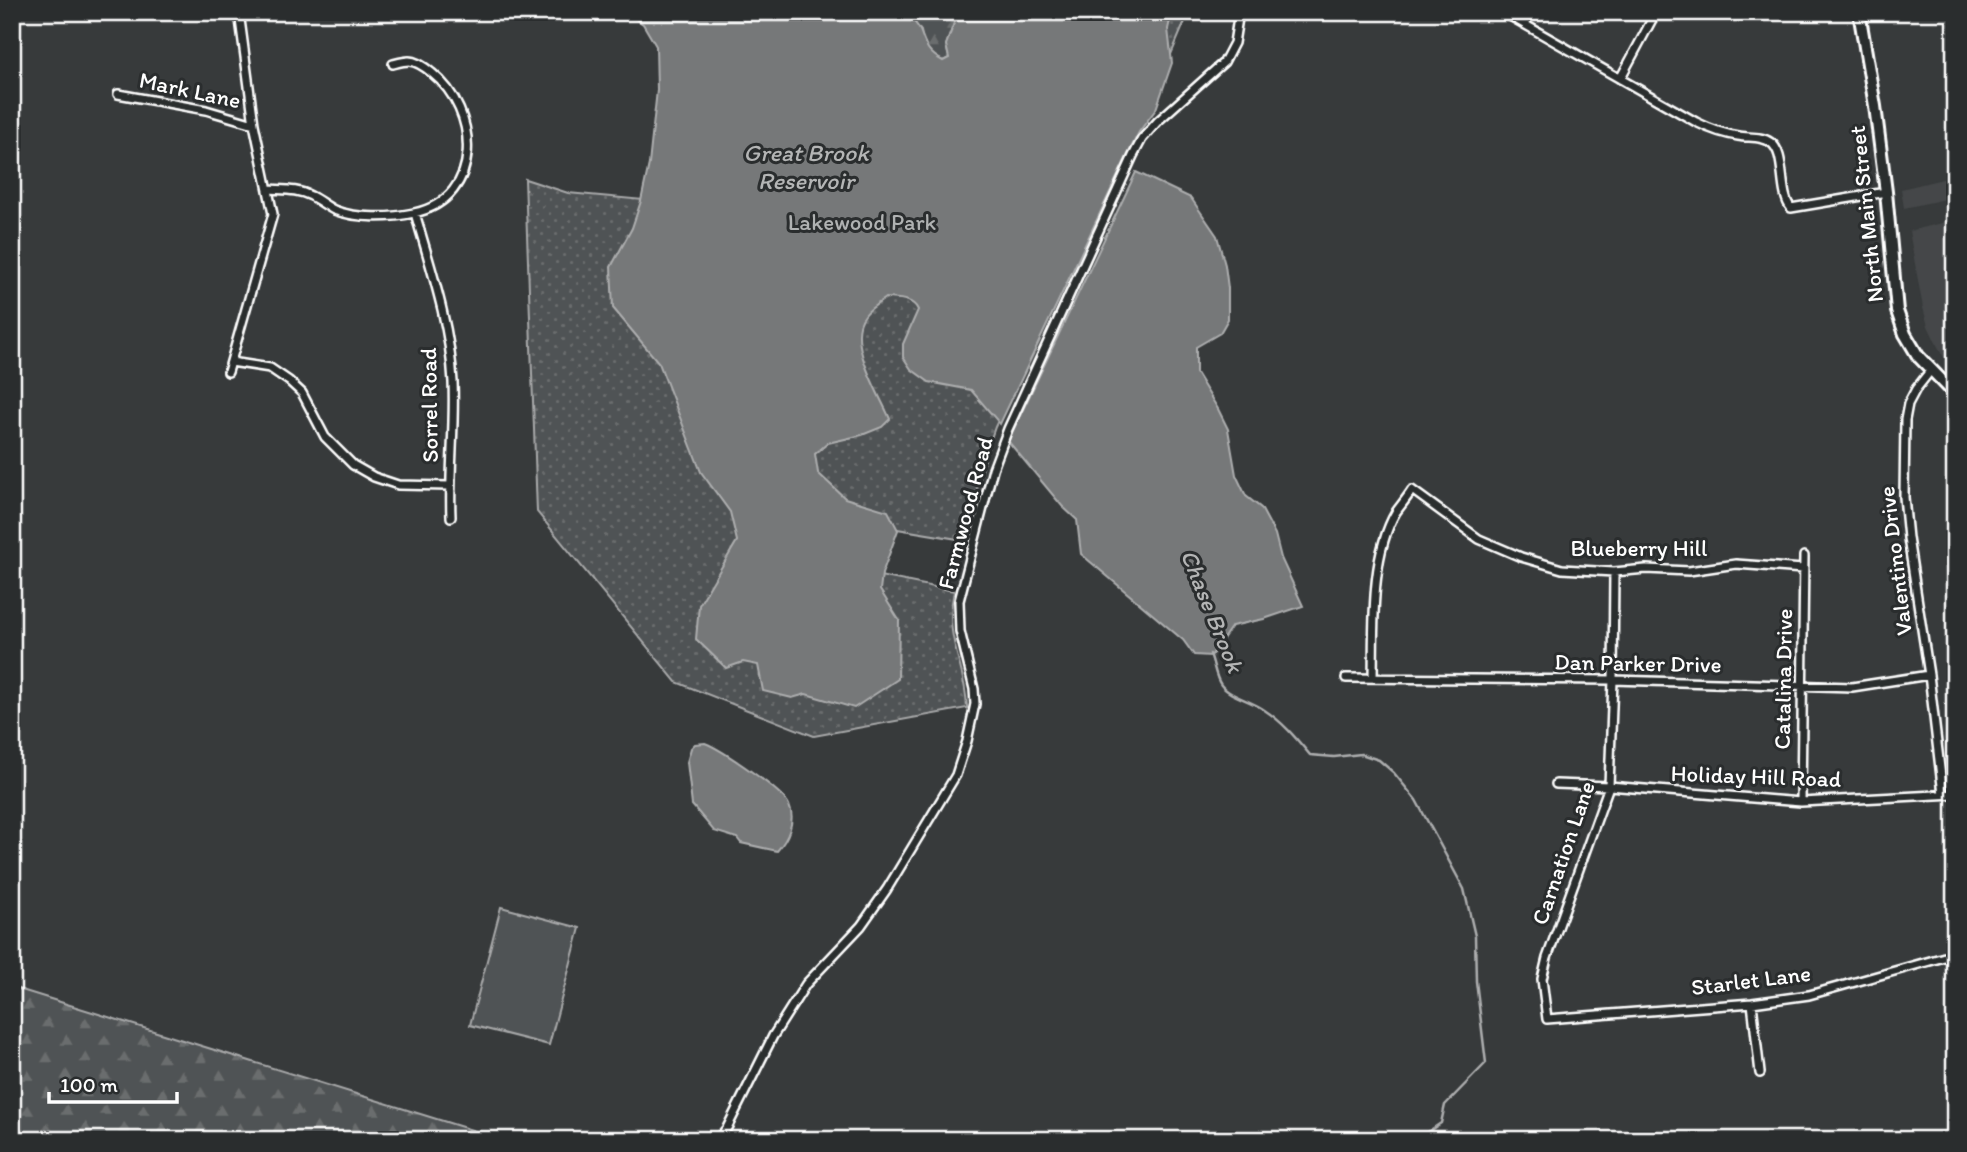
<svg xmlns="http://www.w3.org/2000/svg" width="1967" height="1152" viewBox="0 0 1967 1152" font-family="Itim,sans-serif">
<style>
.built{fill:#444748}
.grass{fill:url(#grass-dots);stroke:#a8a9aa;stroke-width:2}
.forest{fill:url(#forest-firs);stroke:#a8a9aa;stroke-width:2}
.garden{fill:#505354;stroke:#a8a9aa;stroke-width:2}
.water{fill:#767879;stroke:#adaeaf;stroke-width:2}
.lines{fill:none;stroke-linecap:round;stroke-linejoin:round}
.stream{stroke:#adaeaf;stroke-width:2.5}
.street-casing{stroke:#fff;stroke-width:12}
.secondary-casing{stroke:#fff;stroke-width:16}
.street{stroke:#2a2d2e;stroke-width:7}
.secondary{stroke:#2a2d2e;stroke-width:10}
.labels{text-anchor:middle;stroke-width:6;stroke-linejoin:round;paint-order:stroke}
.street-label{font-size:23px;fill:#fff;stroke:#2a2d2e}
.park-label{font-size:23px;fill:#b0b2b2;stroke:#2a2d2e}
.water-label{font-size:24px;font-style:italic;fill:#b4b5b5;stroke:#2a2d2e}
</style>
<defs>
<pattern id="grass-dots" width="8" height="8" patternUnits="userSpaceOnUse" patternTransform="scale(1.75)"><rect width="8" height="8" fill="#505354"/><path d="M2 2h.1M6 6h.1" fill="none" stroke="#6a6d6e" stroke-width="1.8" stroke-linecap="round"/></pattern>
<pattern id="forest-firs" width="22" height="20" patternUnits="userSpaceOnUse" patternTransform="scale(1.75)"><rect width="22" height="20" fill="#505354"/><path d="M5 1l3.5 6h-7zM16 11l3.5 6h-7z" fill="#6a6d6e"/></pattern>
</defs>
<rect width="100%" height="100%" fill="#373a3b"/>
<filter id="ink" filterUnits="userSpaceOnUse"><feTurbulence type="fractalNoise" baseFrequency=".0143" numOctaves="2"/><feDisplacementMap in="SourceGraphic" scale="14" xChannelSelector="R" yChannelSelector="G"/><feConvolveMatrix kernelMatrix="1 2 1 2 8 2 1 2 1" color-interpolation-filters="sRGB"/></filter>
<g filter="url(#ink)">
<path class="built" d="M1955 176V197L1904 208 1901 189Z
M1955 220V372L1941 353 1928 326 1923 308 1909 231Z"/>
<path class="grass" d="M648 12H1189L1150 104 995 427 988 447 964 540 837 519 850 570 954 591C943 639 966 664 967 708L814 736 676 682 537 512 525 179 568 193 654 201 666 36Z"/>
<path class="forest" d="M900 12H950L955 20 946 45 949 58 943 61 933 56 923 44 921 31 911 19Z
M12 987 504 1140H12Z"/>
<path class="garden" d="M501 907 580 928 549 1045 470 1025Z"/>
<path class="water" d="M626 12H900C903 14 907 16 910 18 928 32 917 47 943 61L949 58 946 45 955 21 950 12H1172L1168 29 1172 63 1156 109 1139 132 1129 152 1000 424 971 390 929 382 911 369 903 357V344L918 310C913 298 897 299 886 298 879 303 870 308 865 315 845 340 880 395 890 419L882 427 862 435 828 443 815 454 818 473 845 498 888 511 898 530 882 574 880 590 899 620 898 679 854 708 806 694 792 698 763 691 758 665 743 662 726 668 696 639 699 605 737 541 730 512 701 472 659 363 613 308 611 267 632 228 641 201 649 164 657 90 656 46 643 24Z
M1136 172 1191 198 1217 236 1225 265 1228 288V319L1220 333 1196 347V373L1218 409 1228 429 1236 475 1246 496 1261 508 1275 534 1281 558 1303 606 1264 619 1232 626 1211 656 1194 655 1183 640 1081 554 1077 520 1062 506 1008 441Z
M705 743C721 749 783 791 789 805 796 821 788 839 777 851L741 843 737 838 714 831 692 805 687 762 691 748 695 744Z"/>
<g class="lines">
<path class="stream" d="M1210 654C1214 663 1215 677 1221 685 1229 696 1250 700 1263 709 1282 721 1296 738 1310 755L1334 757 1361 754 1379 760 1394 773 1416 800 1464 889 1475 936 1476 981 1486 1063 1445 1105 1441 1123 1423 1135 1406 1140"/>
<g class="street-casing">
<path id="street" d="M1503 12 1696 122C1710 129 1724 134 1738 136 1748 138 1762 136 1770 142 1787 152 1778 193 1791 208L1886 192
M1620 79 1656 12
M118 94 206 110 254 124
M269 189C284 190 298 189 311 196 319 200 326 206 334 210 356 219 391 218 414 213 484 198 480 111 432 73 426 68 417 61 409 61 404 61 397 63 393 64
M415 213C431 269 450 324 453 382 455 427 449 472 451 517
M231 362 270 368 289 381 302 393 325 437 353 465 374 477 398 485 449 486
M1931 370 1916 389 1908 404 1905 420 1904 497 1908 538 1929 675 1943 794
M228 372 273 214 254 124 239 12
M1614 572 1613 680 1609 786 1547 958 1542 979 1547 1019 1752 1003 1809 995 1955 954
M1346 678 1613 680 1852 687 1929 675
M1373 678C1374 628 1370 556 1396 512 1401 505 1407 498 1412 490L1479 539 1521 557 1562 569 1614 572 1646 569 1689 571 1736 564 1803 569
M1556 784 1609 786 1801 802 1955 794
M1801 802 1804 556
M1752 1003 1760 1073
M717 1140 727 1128 773 1036 806 984 861 926 887 889 956 775 967 741 975 704 974 689 960 631 959 601 993 469 1008 429 1133 156 1142 139 1158 121 1224 62 1234 43 1239 12"/>
</g>
<g class="secondary-casing">
<path id="secondary" d="M1859 12 1875 106 1886 192 1897 311 1905 334 1918 356 1955 394"/>
</g>
<use href="#street" class="street"/>
<use href="#secondary" class="secondary"/>
</g>
</g>
<g class="labels">
<g class="street-label">
<text transform="translate(190 90) rotate(12)" y="8">Mark Lane</text>
<text transform="translate(1866 214) rotate(-96)" y="8">North Main Street</text>
<text transform="translate(429 405) rotate(-91)" y="8">Sorrel Road</text>
<text transform="translate(965 513) rotate(-75)" y="8">Farmwood Road</text>
<text x="1639" y="556">Blueberry Hill</text>
<text transform="translate(1895 561) rotate(-97)" y="8">Valentino Drive</text>
<text transform="translate(1638 663) rotate(1)" y="8">Dan Parker Drive</text>
<text transform="translate(1783 679) rotate(-89)" y="8">Catalina Drive</text>
<text transform="translate(1756 776) rotate(2)" y="8">Holiday Hill Road</text>
<text transform="translate(1563 853) rotate(-71)" y="8">Carnation Lane</text>
<text transform="translate(1751 980) rotate(-7)" y="8">Starlet Lane</text>
</g>
<g class="park-label">
<text x="862" y="230">Lakewood Park</text>
</g>
<g class="water-label">
<text x="806" y="161">Great Brook<tspan x="806" dy="28">Reservoir</tspan></text>
<text transform="translate(1212 611) rotate(68)" y="8">Chase Brook</text>
</g>
</g>
<rect width="1967" height="1152" fill="none" stroke="#2a2d2e" stroke-width="42"/>
<rect x="21" y="21" width="1925" height="1110" fill="none" stroke="#fff" stroke-width="2.5" filter="url(#ink)"/>
<path d="M49 1092v10h128v-10" fill="none" stroke="#ffffff" stroke-width="3.5"/>
<text x="60" y="1092" font-size="21" fill="#ffffff" stroke="#2a2d2e" stroke-width="5" paint-order="stroke">100 m</text>
</svg>
